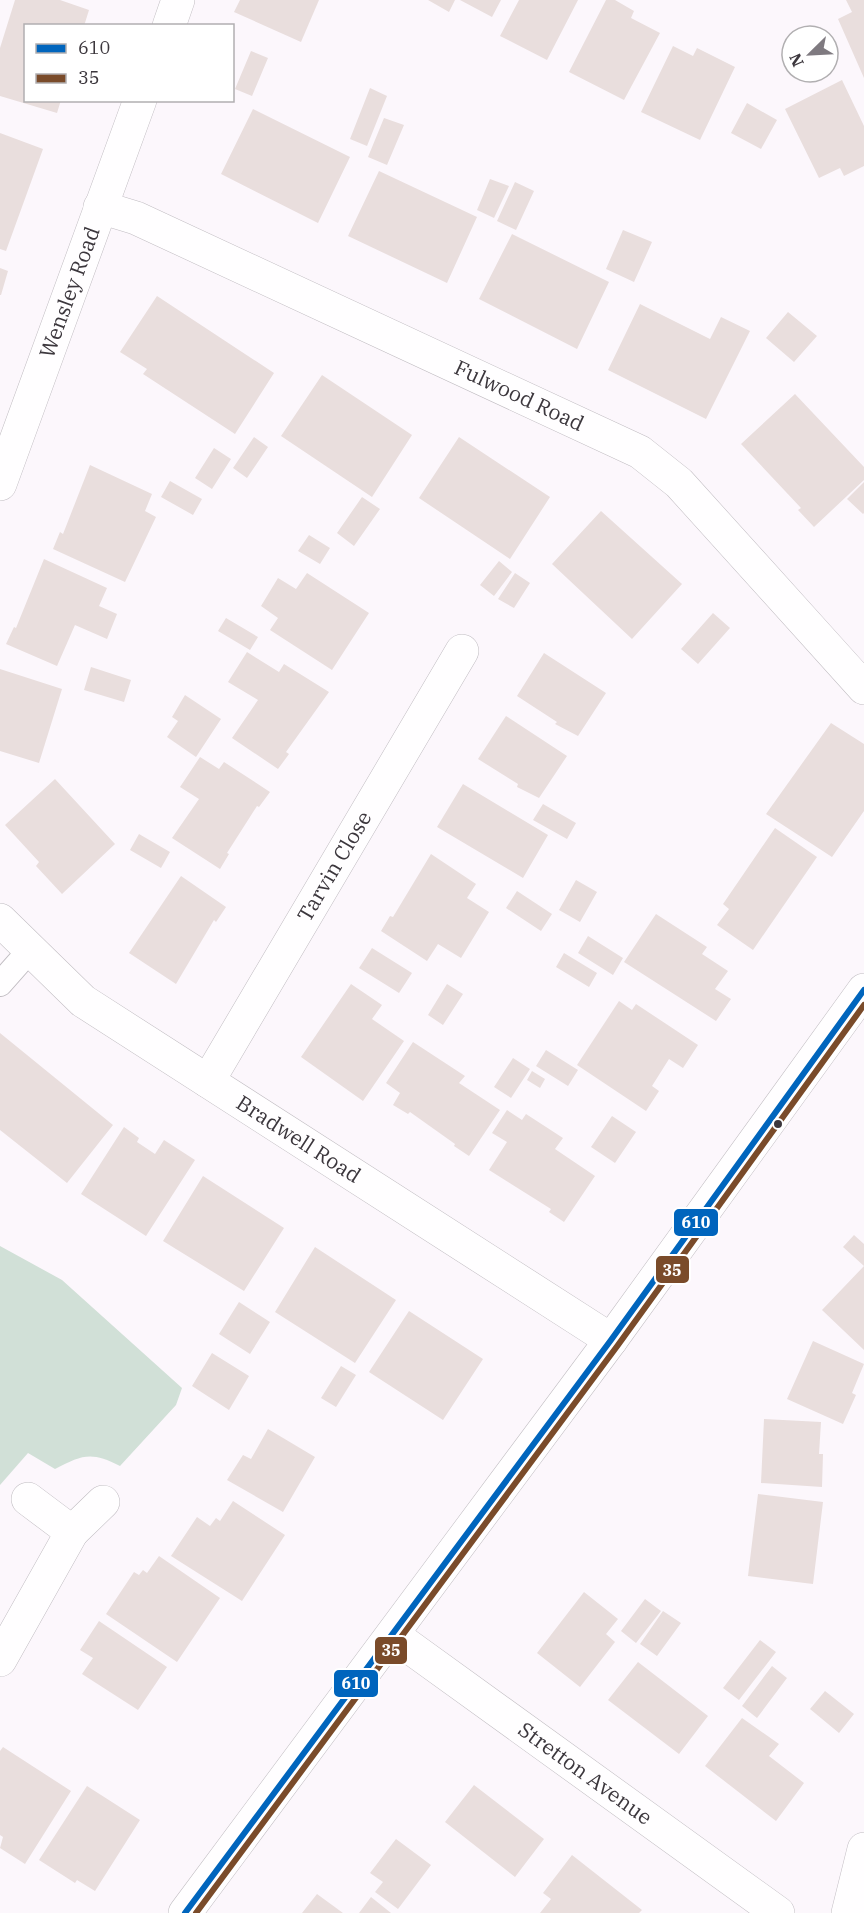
<svg xmlns="http://www.w3.org/2000/svg" width="864" height="1913" viewBox="0 0 864 1913" font-family="'IBM Plex Serif',serif">
<style>
.green{fill:#d1e0d7}
.building{fill:#e9dedd}
.lines{fill:none;stroke-linecap:round;stroke-linejoin:round}
.lane-casing{stroke:#c1bdc2;stroke-width:26}
.street-casing{stroke:#c1bdc2;stroke-width:34}
.secondary-casing{stroke:#c1bdc2;stroke-width:34}
.lane{stroke:#fffeff;stroke-width:24}
.street{stroke:#fffeff;stroke-width:33}
.secondary{stroke:#fffeff;stroke-width:33}
.bus-1-casing{stroke:#fff;stroke-width:10}
.bus-2-casing{stroke:#fff;stroke-width:10}
.bus-1{stroke:#0065bd;stroke-width:6}
.bus-2{stroke:#7a4b2a;stroke-width:6}
.bus-dot{fill:#3c373d;stroke:#fff;stroke-width:2}
.labels{text-anchor:middle;stroke-width:6;stroke-linejoin:round;paint-order:stroke}
.street-label{font-size:21px;fill:#3c373d;stroke:#fff}
.line-badge{stroke:#fff;stroke-width:2}
.badge-label{font-size:16px;text-anchor:middle;font-weight:bold;fill:#fff}
</style>
<rect width="100%" height="100%" fill="#fcf7fc"/>
<path class="green" d="M0 1246 62 1280 182 1388 176 1405 120 1466C91 1451 82 1455 55 1469L28 1453 0 1485Z"/>
<path class="building" d="M15 0H60L89 10 84 26H26V100H61L57 113 0 96V48Z
M240 0H319L301 42 234 12Z
M428 0H455L449 12Z
M460 0H501L492 17Z
M519 0H578L547 60 500 36Z
M606 0H615L634 11 631 18 660 33 624 100 569 72Z
M846 0H864V78L838 19 852 12Z
M673 46 693 56 697 48 735 67 700 140 641 112Z
M251 51 268 58 252 96 235 89Z
M842 80 864 126V166L844 176 840 168 819 178 785 109Z
M370 88 387 96 367 146 350 139Z
M747 103 777 120 761 149 731 133Z
M253 109 350 157 318 223 221 174Z
M384 118 404 125 387 165 368 157Z
M0 133 43 149 6 251 0 249Z
M379 171 477 217 447 283 348 236Z
M490 179 509 186 494 218 477 210Z
M515 182 534 191 516 230 497 221Z
M623 230 652 242 634 282 606 269Z
M512 234 609 282 577 349 479 299Z
M0 268 8 271 1 295H0Z
M157 296 274 373 235 434 143 374 147 369 120 352Z
M640 304 710 339 721 317 750 331 706 419 608 370Z
M788 312 817 336 794 362 766 338Z
M322 375 412 435 372 497 281 436Z
M795 394 864 467V480L814 527 798 510 801 508 741 444Z
M254 437 268 447 247 478 233 468Z
M459 437 550 497 510 559 419 498Z
M214 448 231 459 212 489 195 478Z
M90 465 152 494 145 511 156 517 125 582 53 549 60 532 63 534Z
M170 481 202 499 193 515 161 497Z
M864 482V513L863 514 847 499Z
M362 497 380 509 354 546 337 533Z
M601 511 682 584 632 639 552 564Z
M309 535 330 548 320 564 298 551Z
M44 559 107 588 99 606 117 614 107 639 75 625 57 666 6 644 14 627 16 628Z
M499 561 512 572 494 596 480 585Z
M307 573 369 613 332 670 270 630 278 618 261 606 278 578 296 589Z
M515 573 530 583 514 608 498 599Z
M713 613 730 628 698 664 681 649Z
M226 618 258 637 250 650 218 631Z
M247 652 279 672 284 664 329 692 286 752 289 754 278 769 232 738 258 700 228 682Z
M544 653 606 693 578 736 555 724 557 722 517 696Z
M91 667 131 680 124 702 84 690Z
M0 669 62 689 39 763 0 751Z
M185 695 221 719 196 757 167 737 178 721 172 717Z
M506 716 567 756 539 798 517 787 518 784 478 759Z
M831 723 864 744V811L832 857 766 814Z
M200 757 219 769 224 762 270 792 259 807 257 806 227 853 229 854 220 869 172 838 199 799 180 787Z
M55 779 115 844 62 894 36 866 39 862 5 825Z
M463 784 548 835 523 878 437 827Z
M543 804 576 823 567 839 533 820Z
M775 828 817 857 753 950 717 925 729 909 723 904Z
M139 834 170 852 161 868 130 850Z
M431 854 476 884 467 898 489 912 461 958 438 944 427 961 381 931 390 916 393 917Z
M181 876 226 907 216 922 214 920 176 984 129 953Z
M576 880 597 892 580 922 559 910Z
M517 891 552 914 541 931 506 908Z
M656 914 707 947 702 954 728 971 715 989 731 999 716 1021 624 962Z
M588 936 623 958 613 975 578 953Z
M372 948 412 973 399 993 359 968Z
M564 953 597 973 589 987 556 967Z
M351 984 382 1005 372 1019 404 1041 363 1101 301 1057Z
M447 984 463 994 443 1025 428 1015Z
M619 1001 632 1010 636 1004 698 1045 683 1068 669 1059 652 1086 659 1091 646 1111 577 1065Z
M0 1033 113 1125 67 1183 0 1130Z
M413 1042 465 1076 459 1083 500 1110 469 1156 454 1146 455 1144 410 1112 408 1114 393 1105 400 1093 386 1083Z
M546 1050 578 1070 568 1086 536 1066Z
M513 1058 530 1069 511 1098 494 1087Z
M532 1071 545 1079 540 1088 527 1080Z
M507 1110 522 1120 526 1114 563 1138 555 1149 595 1176 564 1222 549 1212 551 1209 489 1170 507 1142 492 1133Z
M612 1116 636 1132 615 1163 591 1147Z
M124 1127 139 1138 137 1142 155 1154 164 1140 195 1160 146 1236 81 1194Z
M203 1176 284 1228 244 1291 163 1241Z
M854 1235 864 1244V1350L822 1310 864 1266 843 1247Z
M315 1247 396 1300 355 1363 275 1312Z
M239 1302 270 1322 250 1354 219 1334Z
M409 1311 483 1359 443 1420 369 1372Z
M813 1341 864 1364 852 1393 856 1395 843 1424 787 1399Z
M212 1353 249 1376 229 1410 192 1386Z
M341 1366 356 1375 336 1407 321 1398Z
M764 1419 821 1422 819 1454H823L822 1487 761 1483Z
M268 1429 315 1457 283 1512 227 1480 243 1455 251 1459Z
M758 1494 823 1502 813 1584 748 1576Z
M233 1501 285 1535 242 1601 171 1556 197 1517 210 1526 216 1518 220 1521Z
M159 1556 220 1598 177 1662 106 1614 134 1572 139 1575 143 1570 147 1573Z
M584 1592 618 1619 606 1634 615 1642 580 1687 537 1653Z
M645 1599 661 1611 636 1643 621 1631Z
M663 1611 681 1623 657 1656 640 1644Z
M99 1621 167 1667 138 1710 82 1674 93 1658 80 1650Z
M760 1640 776 1652 739 1700 723 1688Z
M638 1662 708 1716 679 1754 608 1700Z
M772 1666 787 1678 757 1718 742 1706Z
M825 1691 854 1714 839 1733 810 1709Z
M742 1718 779 1744 769 1756 804 1783 776 1821 705 1766Z
M3 1747 71 1791 25 1864 0 1848 3 1837 0 1835V1751Z
M474 1785 544 1839 515 1877 445 1822Z
M87 1786 140 1820 95 1891 77 1880 75 1883 39 1860Z
M396 1839 431 1865 398 1909 375 1892 383 1882 370 1873Z
M572 1855 642 1910 639 1913H540L551 1899 543 1893Z
M317 1894 343 1913H302Z
M371 1897 391 1913H359Z"/>
<g class="lines">
<g class="lane-casing">
<path id="lane" d="M0 984 30 950"/>
</g>
<g class="street-casing">
<g id="street">
<path d="M169 26 178 0"/>
<path id="s1" d="M100 207 136 218 640 452 679 483 864 688"/>
<path id="s2" d="M0 484 140 100"/>
<path id="s3" d="M0 920 83 1001 611 1340"/>
<path id="s4" d="M208 1081 462 651"/>
<path d="M28 1499 72 1532"/>
<path id="s5" d="M393 1635 778 1913"/>
<path d="M0 1660 72 1532 103 1502"/>
<path d="M848 1913 864 1849"/>
</g>
</g>
<g class="secondary-casing">
<path id="secondary" d="M185 1913 611 1340 864 990"/>
</g>
<use href="#lane" class="lane"/>
<use href="#street" class="street"/>
<use href="#secondary" class="secondary"/>
<g class="bus-1-casing">
<path id="bus-1" d="M185 1913 611 1340 864 990"/>
</g>
<g class="bus-2-casing">
<path id="bus-2" d="M196 1913 618 1345 864 1005"/>
</g>
<use href="#bus-1" class="bus-1"/>
<use href="#bus-2" class="bus-2"/>
</g>
<circle class="bus-dot" cx="778" cy="1124" r="5"/>
<g class="labels">
<g class="street-label">
<text dy="7" stroke="none"><textPath href="#s2" startOffset="204">Wensley Road</textPath></text>
<text dy="7" stroke="none"><textPath href="#s1" startOffset="460">Fulwood Road</textPath></text>
<text dy="7" stroke="none"><textPath href="#s4" startOffset="249">Tarvin Close</textPath></text>
<text dy="7" stroke="none"><textPath href="#s3" startOffset="372">Bradwell Road</textPath></text>
<text dy="7" stroke="none"><textPath href="#s5" startOffset="237">Stretton Avenue</textPath></text>
</g>
</g>
<g class="line-badge">
<rect x="673" y="1208" width="46" height="29" rx="6" fill="#0065bd"/>
<rect x="655" y="1255" width="35" height="29" rx="6" fill="#7a4b2a"/>
<rect x="374" y="1636" width="34" height="29" rx="6" fill="#7a4b2a"/>
<rect x="333" y="1669" width="46" height="29" rx="6" fill="#0065bd"/>
</g>
<g class="badge-label">
<text x="696" y="1228">610</text>
<text x="672" y="1276">35</text>
<text x="391" y="1656">35</text>
<text x="356" y="1689">610</text>
</g>
<rect x="24" y="24" width="210" height="78" fill="#ffffff" stroke="#b1afb1" stroke-width="1.5"/>
<rect x="36" y="44" width="30" height="9" fill="#0065bd" stroke="#b1afb1" stroke-width="1.5"/>
<text x="78" y="54" font-size="18" fill="#3c373d">610</text>
<rect x="36" y="74" width="30" height="9" fill="#7a4b2a" stroke="#b1afb1" stroke-width="1.5"/>
<text x="78" y="84" font-size="18" fill="#3c373d">35</text>
<g transform="translate(810 54) rotate(246)"><circle r="28" fill="#ffffff" stroke="#b1afb1" stroke-width="1.5"/>
<path d="M0-4.5L10 22L0 15L-10 22Z" fill="#7f7a80"/>
<text y="-9" font-size="16" font-weight="bold" text-anchor="middle" fill="#3c373d">N</text>
</g>
</svg>
